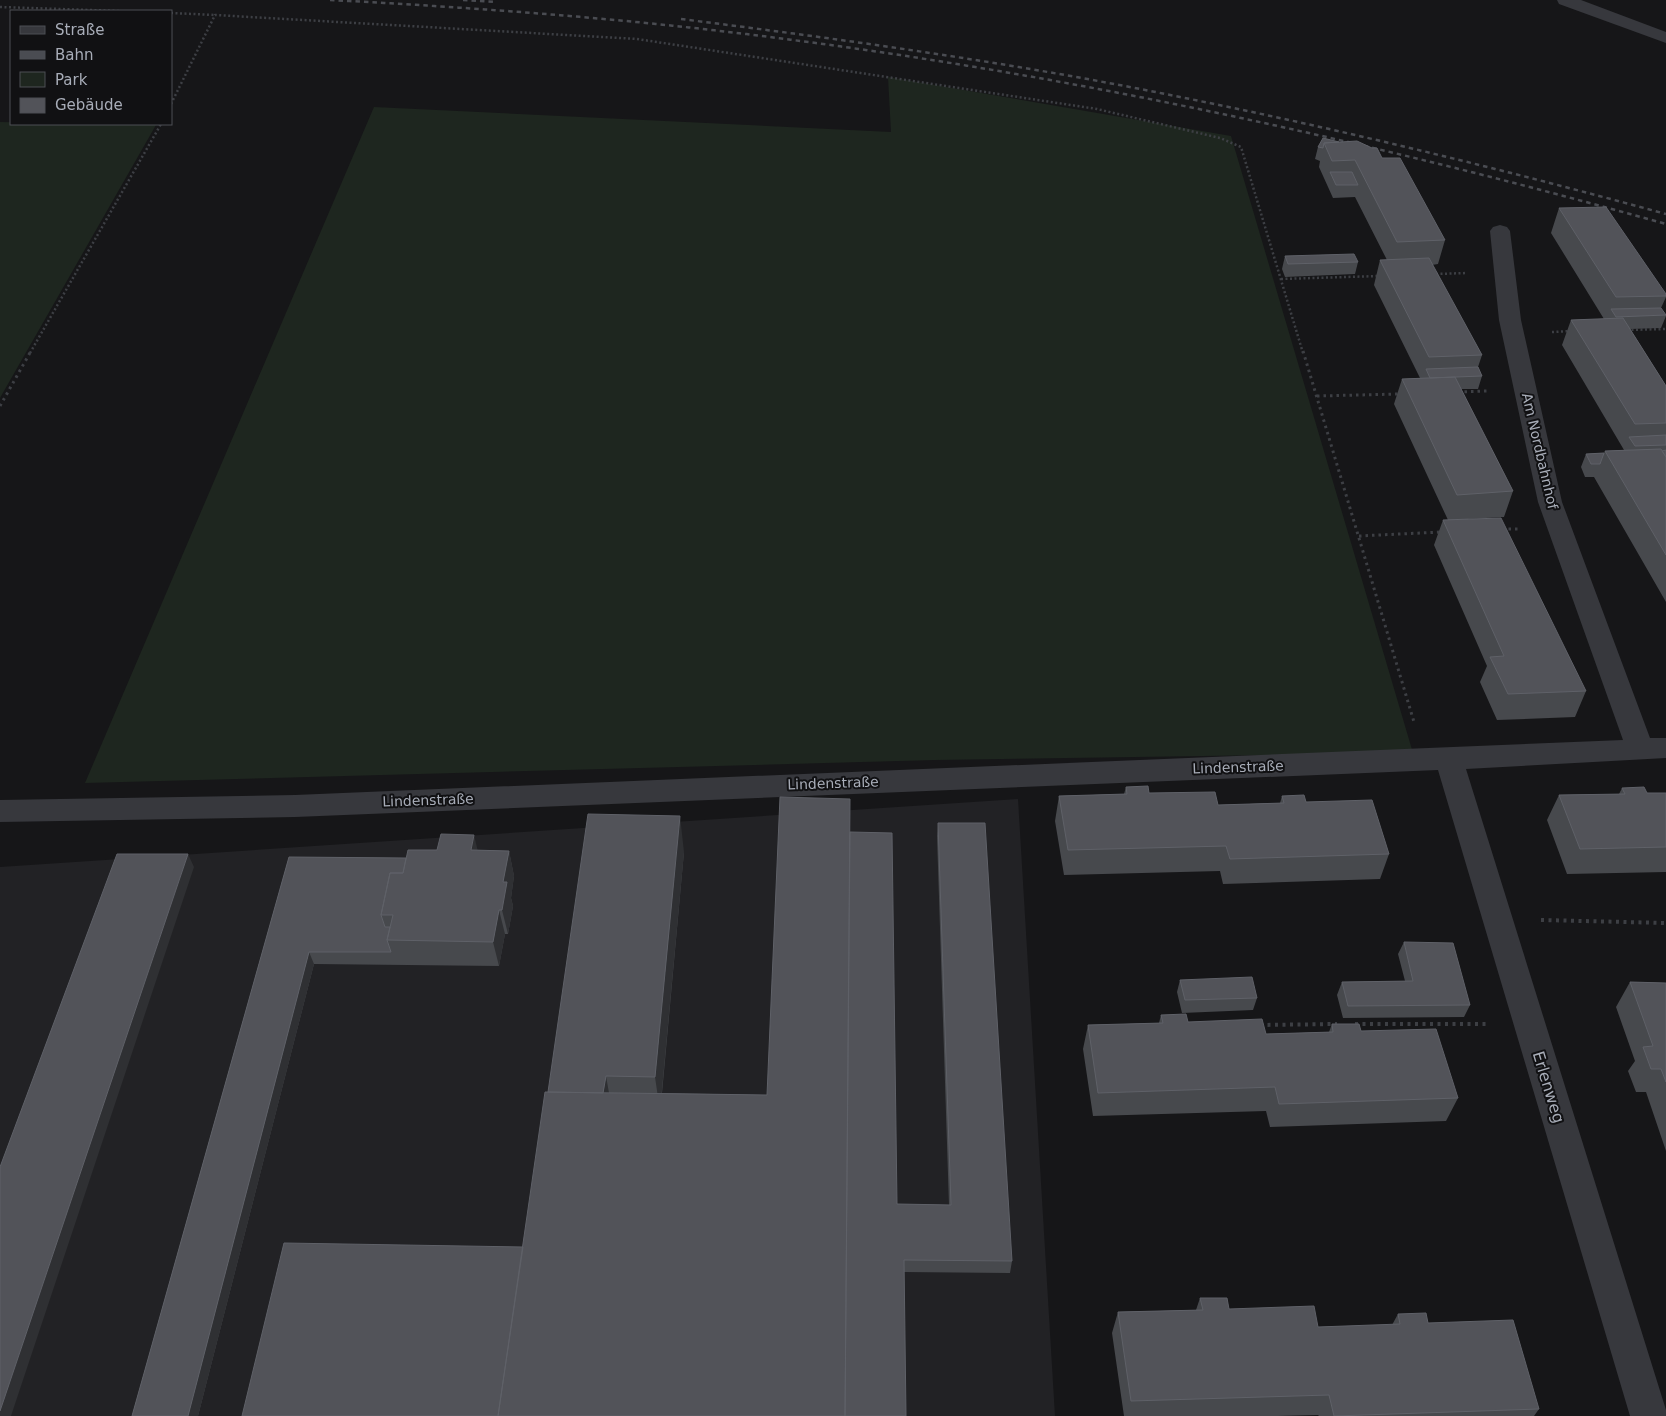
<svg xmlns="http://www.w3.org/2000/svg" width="1666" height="1416" viewBox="0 0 1666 1416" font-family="'DejaVu Sans',sans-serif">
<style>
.built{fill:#222225}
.green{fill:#1e261f}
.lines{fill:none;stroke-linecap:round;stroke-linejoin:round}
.path-far2{stroke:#3d3f44;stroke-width:2.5;stroke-dasharray:2 2.5;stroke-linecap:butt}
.path-far1{stroke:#3d3f44;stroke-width:3;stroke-dasharray:2.5 4;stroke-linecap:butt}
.path{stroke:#3d3f44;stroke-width:4;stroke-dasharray:3 4.5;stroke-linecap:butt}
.minor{fill:#37383d;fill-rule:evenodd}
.rail{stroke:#4a4c52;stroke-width:2.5;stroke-dasharray:4.5 4;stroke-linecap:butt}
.wall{fill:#47494d}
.shaded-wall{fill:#2f3033}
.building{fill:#525359;stroke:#5f6168}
.labels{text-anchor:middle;stroke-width:4;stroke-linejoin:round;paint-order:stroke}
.street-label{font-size:14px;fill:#a8adb8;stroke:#111113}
.near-street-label{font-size:16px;fill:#a8adb8;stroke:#111113}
</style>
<rect width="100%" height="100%" fill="#161618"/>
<path class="built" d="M1018 799 1055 1416H0V867Z"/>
<path class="green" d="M888 77 1231 136 1413 753 936 760 85 783 374 107 891 132Z
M0 122 156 125 0 398Z"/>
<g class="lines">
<path class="path-far2" d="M0 7 120 11
M171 13 215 15
M171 104 215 15 637 39 1097 109 1220 138 1241 147 1303 353
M1436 274 1467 273
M1281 279 1379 276
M1627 330 1666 329
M1552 332 1570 331
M30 353 161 124"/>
<path class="path-far1" d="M1303 351 1414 722
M1458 392 1487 391
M1317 396 1400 394
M0 406 31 351
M1502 529H1519
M1359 536 1441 532"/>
<path class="path" d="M1541 920 1666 923
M1355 1024H1487
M1260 1025 1337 1024"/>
<path class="minor" d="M1557 0H1581L1666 32V43L1559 4Z
M1500 225 1507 227 1510 231 1521 320 1562 502 1650 738H1666V758L1466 769 1666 1410V1416H1630L1438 770 295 817 0 822V800L295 795 1623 740 1538 502 1499 320 1490 231 1493 227Z"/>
<path class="rail" d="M330 0C482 8 634 19 785 39 1083 77 1377 143 1666 224
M463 0 495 2
M681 19C848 40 1015 63 1180 97 1344 130 1505 170 1666 214"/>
</g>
<path class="wall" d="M1323 138 1382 158 1445 240 1438 264 1432 265 1482 355 1478 367 1482 376 1478 389H1461L1513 491 1504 517 1468 519 1586 691 1575 717 1497 720 1480 682 1487 666 1434 545 1443 520H1448L1394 404 1402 379 1420 378 1374 285 1380 260H1387L1355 197 1333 198 1319 167 1320 161 1315 159 1318 147Z
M1559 208 1666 294V297L1661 308 1666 315V316L1661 328 1630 329 1666 386V602L1594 477H1585L1581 467 1586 454 1604 453 1605 451 1624 450 1562 345 1571 320 1604 319 1551 233Z
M1285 256 1358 262 1355 274 1285 277 1282 269Z
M1126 787 1149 793 1218 805 1280 803 1282 796 1306 802 1389 854 1380 879 1223 884 1220 871 1064 875 1055 821 1059 796 1124 794Z
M1622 788 1647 793H1666V872L1567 874 1547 820 1559 795 1619 794Z
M938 823 1012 1261 1010 1273 904 1272 523 1247 548 1092 684 852 662 1093 767 1095 850 832 897 1204 949 1205 937 836Z
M478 850 509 851 514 876 511 898 513 906 508 934H505L499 966 314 964 198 1416H132L289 857 406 858Z
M1404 942 1470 1005 1464 1017 1343 1018 1337 995 1342 982 1405 981 1398 954Z
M1180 980 1257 998 1253 1010 1182 1013 1177 992Z
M1630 982 1666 983V1151L1646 1092H1636L1628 1071 1635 1061 1616 1007Z
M1161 1015 1188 1022 1266 1034 1329 1032 1332 1024 1361 1031 1458 1098 1446 1121 1270 1127 1266 1111 1093 1116 1083 1049 1088 1025 1159 1023Z
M1200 1298 1229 1309 1318 1327 1392 1325 1398 1314 1428 1323 1539 1409 1534 1416H1319L1318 1415 1278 1416H1124L1112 1333 1118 1312 1196 1310Z"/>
<path class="shaded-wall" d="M680 816 684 852 660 1111 655 1077Z
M474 835 480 860 471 850Z
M509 851 514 876 511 898 513 906 508 934 502 910 503 882Z
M188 854 194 867 11 1416H0V1411Z
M499 910 505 934 499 966 493 942Z
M309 952 314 964 198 1416H188Z
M606 1076 612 1110 602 1102Z"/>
<path class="building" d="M1323 138 1339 142 1324 143 1323 148 1318 147Z
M1357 141 1372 148H1377L1382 158H1400L1445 240 1397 242 1355 160 1332 161 1324 143Z
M1330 172H1352L1358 185H1336Z
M1606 207 1666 294V296L1616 297 1559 208Z
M1354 254 1358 262 1288 264 1285 256Z
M1429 258 1482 355 1429 357 1380 260Z
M1661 308 1666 315 1616 317 1611 309Z
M1623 318 1666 386V423L1635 424 1571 320Z
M1478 367 1482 376 1430 378 1426 369Z
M1455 377 1513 491 1457 495 1402 379Z
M1666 435V445L1635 446 1629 437Z
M1661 449 1666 457V555L1605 451Z
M1666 450V457L1662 451Z
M1604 453 1600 464H1591L1586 454Z
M1501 518 1586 691 1508 694 1490 657 1504 656 1443 520Z
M1148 786 1149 793 1215 792 1218 805 1284 803 1282 796 1304 795 1306 802 1372 800 1389 854 1230 859 1226 846 1068 850 1059 796 1127 794 1126 787Z
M1644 787 1647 793H1666V847L1580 849 1559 795 1625 794 1622 788Z
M780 797 850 799 845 1416H498L545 1092 767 1095Z
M588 814 680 816 655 1077 606 1076 603 1093 548 1092Z
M938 823H985L1012 1261 904 1260 906 1416H845L850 832 892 833 897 1204 951 1205Z
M441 834 474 835 471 850 509 851 503 882H507L502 910H499L493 942 387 940 393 915H381L390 873H403L408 850H437Z
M117 854H188L0 1411V1167Z
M289 857 406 858 403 873H390L381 915 385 927H390L387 940 391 952H309L188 1416H132Z
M1404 942 1453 943 1470 1005 1348 1006 1342 982 1413 981Z
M1252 977 1257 998 1185 1000 1180 980Z
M1630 982 1666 983V1082L1661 1069H1651L1643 1047 1653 1046Z
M1186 1014 1188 1022 1262 1019 1266 1034 1333 1032 1332 1024H1359L1361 1031 1436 1029 1458 1098 1279 1104 1275 1087 1098 1093 1088 1025 1163 1023 1161 1015Z
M284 1243 523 1247 498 1416H242Z
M1200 1298H1227L1229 1309 1314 1306 1318 1327 1400 1324 1398 1314 1426 1313 1428 1323 1513 1320 1539 1409 1334 1416 1329 1395 1131 1401 1118 1312 1203 1310Z"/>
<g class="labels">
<g class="street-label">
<text transform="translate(1540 451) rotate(77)" y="5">Am Nordbahnhof</text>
<text transform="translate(1238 767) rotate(-2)" y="5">Lindenstraße</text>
<text transform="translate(833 783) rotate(-2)" y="5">Lindenstraße</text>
<text transform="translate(428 800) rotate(-2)" y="5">Lindenstraße</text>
</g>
<g class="near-street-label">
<text transform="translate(1549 1087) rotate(73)" y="6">Erlenweg</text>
</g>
</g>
<rect x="10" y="10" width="162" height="115" fill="#111113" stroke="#4d4f55"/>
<rect x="20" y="26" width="25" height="8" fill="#37383d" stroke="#4d4f55"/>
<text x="55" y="35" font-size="15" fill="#a8adb8">Straße</text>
<rect x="20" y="51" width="25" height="8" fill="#4a4c52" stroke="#4d4f55"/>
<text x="55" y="60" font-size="15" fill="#a8adb8">Bahn</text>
<rect x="20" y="72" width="25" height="15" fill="#1e261f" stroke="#4d4f55"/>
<text x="55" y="85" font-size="15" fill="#a8adb8">Park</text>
<rect x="20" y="98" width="25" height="15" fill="#525359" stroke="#4d4f55"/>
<text x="55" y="110" font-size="15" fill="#a8adb8">Gebäude</text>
</svg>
